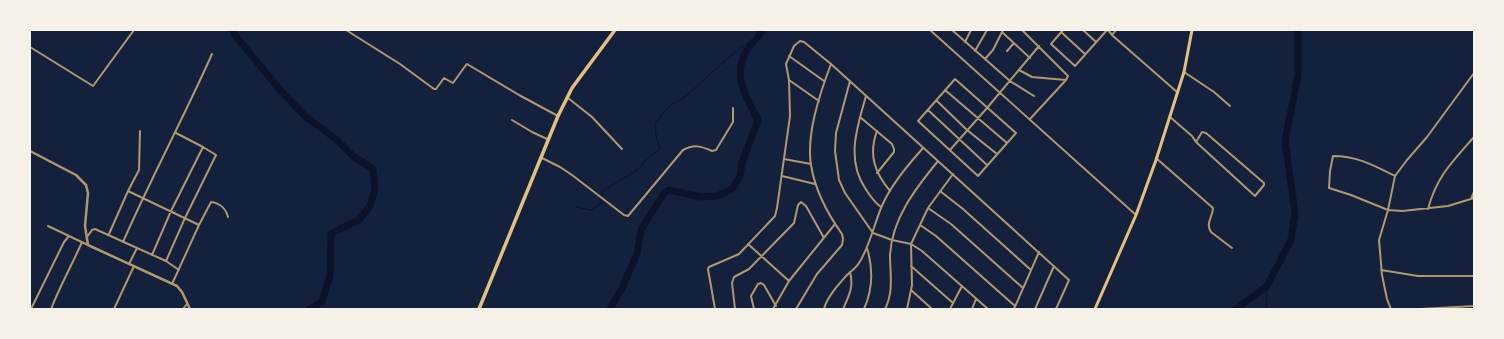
<svg xmlns="http://www.w3.org/2000/svg" width="1504" height="339" viewBox="0 0 1504 339" font-family="Manrope,sans-serif">
<style>
.lines{fill:none;stroke-linecap:round;stroke-linejoin:round}
.stream{stroke:#0b132b;stroke-width:1}
.river{stroke:#0b132b;stroke-width:7}
.minor{stroke:#b1986c;stroke-width:2}
.tertiary{stroke:#b1986c;stroke-width:2.5}
.secondary{stroke:#e5c07b;stroke-width:3}
.primary{stroke:#e5c07b;stroke-width:3.5}
</style>
<rect width="100%" height="100%" fill="#14213d"/>
<g class="lines">
<path class="stream" d="M576 207 591 210 601 204 602 191 636 171 647 159 660 149 656 135 655 123 668 107 686 96 736 51 759 36
M1266 309 1267 286"/>
<path class="river" d="M233 30 235 35 281 91 307 118 336 139 353 156 373 169 375 189 370 206 359 220 344 227 331 234 330 275 322 302 309 309
M610 309 622 288 637 254 641 230 664 193 669 190 701 197 717 196 732 189 740 177 742 163 758 120C747 99 732 76 746 52 750 44 758 38 763 30
M1236 309 1267 286 1291 240 1295 213 1285 141 1298 75V30"/>
<path class="minor" d="M346 30 400 64 434 89H436L444 78 453 83 466 65 467 64 519 95 558 116
M930 30 1136 215
M952 30 1010 81 1034 96
M1022 30 1068 76 1066 80 1030 119
M1063 30 1051 44 1075 66 1107 30
M1083 30 1096 42
M1108 30 1113 36 1177 92
M1002 32 1030 58
M1061 32 1085 54
M1112 35 1116 30
M965 42 971 30
M30 47 93 86 134 30
M975 51 987 30
M1007 51 1014 43
M789 56 824 81
M985 59 993 50 1003 30
M1019 70 1032 77 1066 80
M1184 72 1214 92 1230 106
M955 79 1016 133 978 176 918 121Z
M789 80 819 101
M850 81 836 133 835 151 839 180 845 193 873 233 892 240 911 244 922 251 988 309
M945 90 1007 143
M866 96C857 127 846 159 865 188 870 196 874 202 881 207
M568 98 592 117 622 149
M937 101 967 130 997 154
M928 110 987 165
M860 117 892 144 894 149V152L877 173
M1170 117 1192 136 1196 142 1255 196 1264 185V183L1206 133 1202 132 1196 142
M512 120 532 132 547 139
M877 131C868 155 875 173 890 191
M950 150 987 108 1039 46
M542 158 560 167 572 175 624 215 628 216 683 150C694 144 701 146 712 151L716 150 733 122V108
M1156 158 1213 208C1213 217 1205 223 1211 232L1232 248
M784 159 811 164
M782 176 815 184
M1395 176C1373 165 1357 156 1333 156L1330 171 1329 188 1351 195 1388 210 1402 211 1448 206 1474 198
M128 191 139 170 140 131
M940 191 963 209 1031 270
M1471 199 1474 192
M928 208 951 224 1023 288
M1428 209C1437 176 1452 162 1474 137
M920 225 936 236 1015 306
M48 226 69 236
M109 234 128 191 199 225
M87 237 92 230 95 229 137 248
M123 242C151 178 184 117 212 54
M748 244 789 281
M152 255 171 211 203 147 176 133
M166 261 185 218 216 155 203 147
M129 264 137 248 166 261 179 270
M911 266 953 303
M1381 270 1418 276H1474
M172 284 199 225 211 202C220 203 226 209 228 217
M911 290 932 309
M31 309 64 242 69 236 88 245
M51 309C60 286 72 265 82 242
M114 309 134 266
M183 309 187 304
M715 309 708 269 709 267 739 254 775 216 777 208 790 116 789 80 786 64 794 46 800 41 804 42 831 64 1069 280 1056 309
M735 309 732 283 734 277 749 269 794 223 798 205 801 202 806 206 824 238
M754 309 751 296 758 284 761 283 764 285 776 306
M773 309 789 281 835 224
M796 309 817 274 842 245 843 239 842 234C827 213 815 190 811 165 806 134 820 93 831 64
M824 309C827 297 838 285 846 276 850 272 856 268 859 263 869 248 874 225 881 208 890 186 908 165 923 148
M843 309C849 296 854 286 850 272
M864 309C873 289 873 268 867 248
M885 309C894 292 890 273 890 255 892 218 916 188 938 161
M907 309 912 285 911 244 928 208 953 174
M950 309 962 286
M972 309 976 299
M1014 309 1039 252
M1035 309 1054 266
M1391 309 1387 299 1382 275 1379 240 1388 210 1395 176 1407 160 1427 137 1474 73
M1421 309 1474 306"/>
<path class="tertiary" d="M30 151 76 175 86 185 88 193 85 226 88 245 177 286 182 292 190 309"/>
<path class="secondary" d="M1095 309 1136 215 1156 160 1184 72 1192 30"/>
<path class="primary" d="M479 309 558 116 572 88 615 30"/>
</g>
<rect width="1504" height="339" fill="none" stroke="#f6f1e7" stroke-width="62"/>
</svg>
